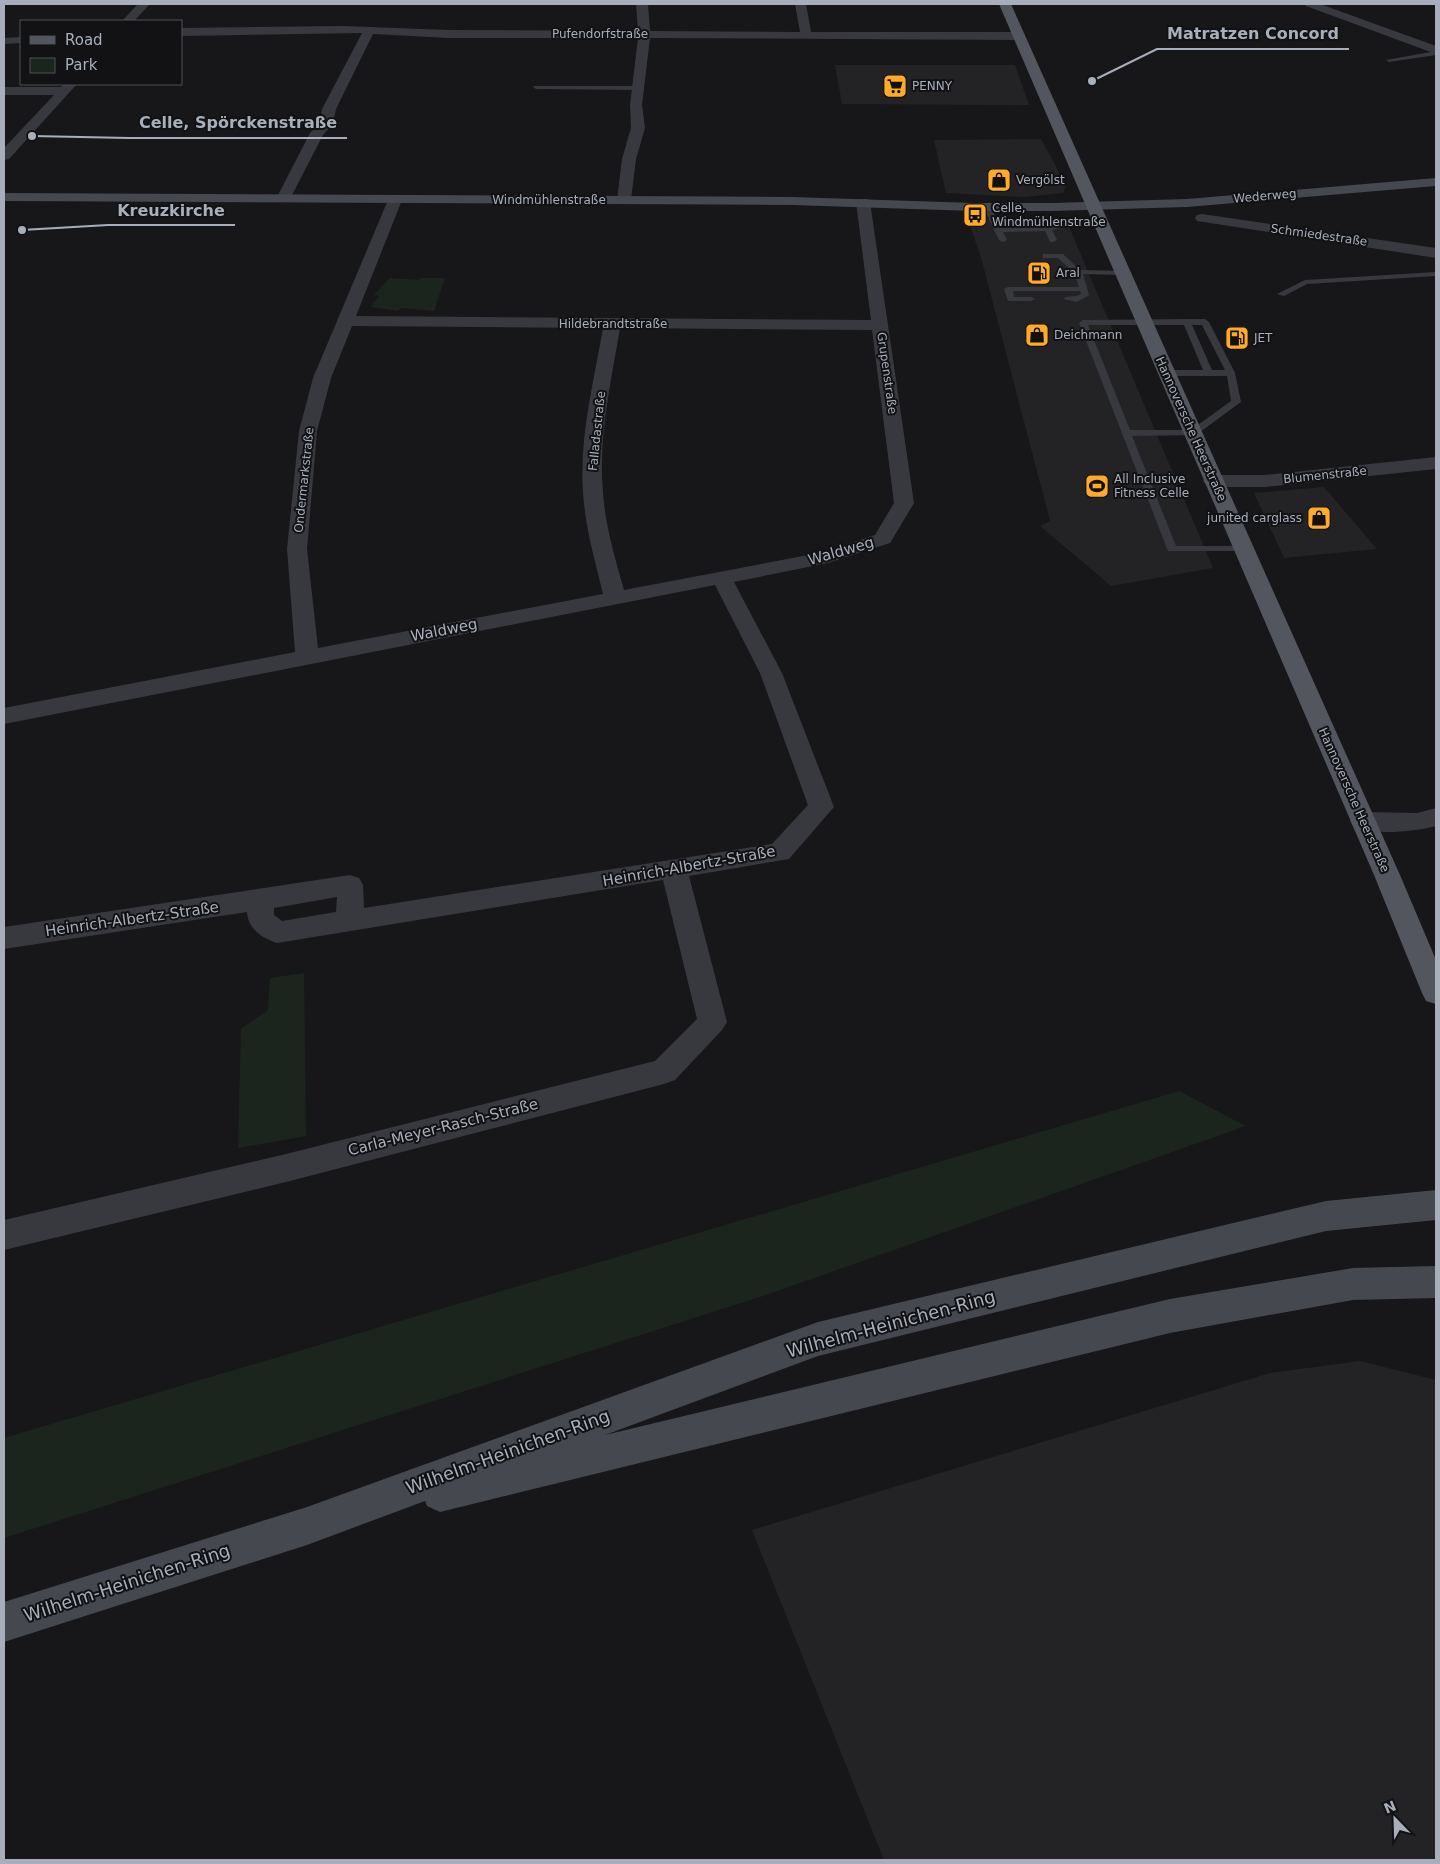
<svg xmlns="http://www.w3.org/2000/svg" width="1440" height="1864" viewBox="0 0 1440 1864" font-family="'DejaVu Sans',sans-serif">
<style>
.built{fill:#232326}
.green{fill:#1c251d}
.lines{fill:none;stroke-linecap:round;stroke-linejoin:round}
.lane{fill:#38393e;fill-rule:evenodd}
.street{fill:#38393e;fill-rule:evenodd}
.secondary{fill:#45484f;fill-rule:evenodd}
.primary{fill:#53565e;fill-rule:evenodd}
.labels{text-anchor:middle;stroke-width:4;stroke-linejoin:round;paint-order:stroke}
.far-street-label{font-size:12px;fill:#a8afba;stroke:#121214}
.far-poi-label{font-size:12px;fill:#a8afba;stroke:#121214;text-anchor:start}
.street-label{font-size:15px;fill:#a8afba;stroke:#121214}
.near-street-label{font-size:18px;fill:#a8afba;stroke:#121214}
.leader{fill:none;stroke:#a8afba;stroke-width:2}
.callout-dot{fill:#a8afba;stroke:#121214;stroke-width:2}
.callout-label{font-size:16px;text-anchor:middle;font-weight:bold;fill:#a8afba;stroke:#121214;stroke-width:4;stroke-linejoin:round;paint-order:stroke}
</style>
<rect width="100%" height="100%" fill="#171719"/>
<path class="built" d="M1015 65 1029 105 842 104 835 65Z
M1041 139 1066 185 1063 193 1024 197 946 193 934 140Z
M968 219H1038L1068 224 1213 568 1111 586 1040 526 1050 521 982 261Z
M1324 487 1377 549 1284 558 1254 493Z
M1360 1361 1436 1380V1860H884L752 1530 1270 1373Z"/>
<path class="green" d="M390 278 419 280 420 278H445L434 311 401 308 398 311 371 307 379 296 374 295Z
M304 973 306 1136 238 1148 241 1029 268 1010 270 978Z
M1179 1091 1246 1126 763 1296 4 1538V1438Z"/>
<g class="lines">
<path class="lane" d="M1436 51V55L1389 62 1386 60Z
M534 86H637L640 88 637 90 536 89 533 87Z
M984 205H990L1001 228 1048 227 1099 217 1103 219 1052 230 1057 240 1053 242H1050L1045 231 1003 232 1007 240 1003 242 999 240 983 207Z
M1043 254H1063L1080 270 1123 271 1127 273 1123 275 1083 274 1089 295 1077 302 1063 299C1067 295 1075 298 1081 294L1080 291H1013L1014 297H1031L1035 299 1031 301H1008L1004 289 1008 287H1079L1074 273 1058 258H1043Z
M1436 272V276L1307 284 1284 296 1277 294 1305 280Z
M1187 319H1205L1209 322 1235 373 1241 402 1196 435 1132 436 1176 546H1244L1249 549 1248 551H1168L1079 323 1083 320ZM1088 325H1184L1203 370H1167L1163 373 1167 376H1227L1231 401 1191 430H1130ZM1192 325H1202L1225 370H1212Z"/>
<path class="street" d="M138 4H150L134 21H122Z
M636 4H648L650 31 800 32 795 4H806L811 32H1018L1024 36 1018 40 650 38 642 105 645 128 636 159 631 200 629 203H619L617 200 622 159 631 128 630 105 638 38H449L373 34 336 109 333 124 323 135 290 199 288 202H278L276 199 310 133 320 123 322 109 362 33 181 36V28L343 26 449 30 638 31Z
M1304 4H1320L1436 46V54L1306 6Z
M21 37V43L4 44V38Z
M64 84H77L9 159 4 160V148L54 95H4V87H61Z
M395 196 400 197 402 200 356 316 871 320 856 202 858 199H868L870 202 914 503 890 543 828 563 734 582 782 673 834 807 789 859 689 876 727 1022 722 1030 675 1080 664 1084 286 1182 4 1250V1220L286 1154 655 1061 697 1019 663 880 277 943C262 938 248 929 247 912L4 949V927L350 875 359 878 363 885 364 908 772 844 808 805 760 673 715 585 4 724V708L295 652 287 549 299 431 313 378 388 200 390 197ZM352 326 603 328C594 381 579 437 583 492 585 527 595 560 603 594L318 648 307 549 317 431 331 378ZM620 328 872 330 894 503 875 535 824 552 624 590C615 558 605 525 603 492 598 438 611 382 620 328ZM337 897 336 912 282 921 274 915V908Z
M1202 214 1436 248V258L1197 221 1195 218 1197 215Z
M1436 457V469L1265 487H1213L1206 485 1203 481 1206 477 1213 475H1265Z
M1436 808V826C1413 832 1378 835 1354 828L1350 821 1354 814 1363 812 1417 813Z"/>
<path class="secondary" d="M1436 178V186L1187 207 1052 211H974L792 205 4 201V193L792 197 974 203H1052L1187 199Z
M1436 1190V1220L1326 1231 818 1356 605 1435 1170 1299 1353 1268 1436 1266V1298L1353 1300 1170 1333 440 1512 427 1506 425 1501 307 1545 4 1642V1602L307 1507 818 1322 1326 1201Z"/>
<path class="primary" d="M999 4H1011L1400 875 1436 960V1004L1426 1001 1422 993 1374 875Z"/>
</g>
<defs>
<g id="supermarket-square" transform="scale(1.25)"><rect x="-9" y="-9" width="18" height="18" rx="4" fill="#ffab29" stroke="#121214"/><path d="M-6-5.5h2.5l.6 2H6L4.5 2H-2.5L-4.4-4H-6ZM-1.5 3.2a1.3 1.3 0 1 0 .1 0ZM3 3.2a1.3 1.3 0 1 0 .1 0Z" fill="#111"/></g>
<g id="shop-square" transform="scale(1.25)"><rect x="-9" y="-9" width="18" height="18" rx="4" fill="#ffab29" stroke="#121214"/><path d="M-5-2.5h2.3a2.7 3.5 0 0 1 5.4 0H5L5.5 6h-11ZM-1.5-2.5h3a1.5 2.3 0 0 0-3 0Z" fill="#111"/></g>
<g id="bus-square" transform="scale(1.25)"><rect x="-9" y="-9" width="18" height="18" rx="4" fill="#ffab29" stroke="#121214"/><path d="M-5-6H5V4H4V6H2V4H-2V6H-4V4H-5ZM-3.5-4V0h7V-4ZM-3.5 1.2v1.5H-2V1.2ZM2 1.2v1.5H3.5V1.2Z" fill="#111"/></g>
<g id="fuel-square" transform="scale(1.25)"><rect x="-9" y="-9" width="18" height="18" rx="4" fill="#ffab29" stroke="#121214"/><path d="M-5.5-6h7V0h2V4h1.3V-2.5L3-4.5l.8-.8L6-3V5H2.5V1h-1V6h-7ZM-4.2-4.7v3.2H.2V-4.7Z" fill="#111"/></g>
<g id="stadium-square" transform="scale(1.25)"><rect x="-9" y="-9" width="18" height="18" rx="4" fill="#ffab29" stroke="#121214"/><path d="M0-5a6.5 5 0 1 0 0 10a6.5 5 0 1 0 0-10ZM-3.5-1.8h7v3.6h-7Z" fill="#111"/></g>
</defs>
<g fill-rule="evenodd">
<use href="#supermarket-square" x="895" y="86"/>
<use href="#shop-square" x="999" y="180"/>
<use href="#bus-square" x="975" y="215"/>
<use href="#fuel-square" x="1039" y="273"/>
<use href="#shop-square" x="1037" y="335"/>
<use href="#fuel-square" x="1237" y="338"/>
<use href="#stadium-square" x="1097" y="486"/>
<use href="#shop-square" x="1319" y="518"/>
</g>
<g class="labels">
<g class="far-street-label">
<text x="600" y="38">Pufendorfstraße</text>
<text transform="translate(1265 196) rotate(-5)" y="4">Wederweg</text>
<text x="549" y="204">Windmühlenstraße</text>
<text transform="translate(1319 235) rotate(8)" y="4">Schmiedestraße</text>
<text x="613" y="328">Hildebrandtstraße</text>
<text transform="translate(887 373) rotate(82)" y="4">Grupenstraße</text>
<text transform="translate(1191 429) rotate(66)" y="4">Hannoversche Heerstraße</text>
<text transform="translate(597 431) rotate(-84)" y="4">Falladastraße</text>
<text transform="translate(1325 475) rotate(-6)" y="4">Blumenstraße</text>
<text transform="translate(304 480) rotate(-84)" y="4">Ondermarkstraße</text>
<text transform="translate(1354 800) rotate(66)" y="4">Hannoversche Heerstraße</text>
</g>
<g class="far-poi-label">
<text x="912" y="90">PENNY</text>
<text x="1016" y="184">Vergölst</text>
<text x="992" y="212">Celle,<tspan x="992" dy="14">Windmühlenstraße</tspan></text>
<text x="1056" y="277">Aral</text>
<text x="1054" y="339">Deichmann</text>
<text x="1254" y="342">JET</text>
<text x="1114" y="483">All Inclusive<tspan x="1114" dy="14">Fitness Celle</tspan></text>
<text x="1302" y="522" text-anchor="end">junited carglass</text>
</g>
<g class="street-label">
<text transform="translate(841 551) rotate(-16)" y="5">Waldweg</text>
<text transform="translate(444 630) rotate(-11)" y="5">Waldweg</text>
<text transform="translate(689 866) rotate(-10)" y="5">Heinrich-Albertz-Straße</text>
<text transform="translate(132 919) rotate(-8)" y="5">Heinrich-Albertz-Straße</text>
<text transform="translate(443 1127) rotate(-14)" y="5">Carla-Meyer-Rasch-Straße</text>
</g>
<g class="near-street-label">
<text transform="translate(891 1324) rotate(-15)" y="6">Wilhelm-Heinichen-Ring</text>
<text transform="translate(508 1452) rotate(-20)" y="6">Wilhelm-Heinichen-Ring</text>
<text transform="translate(127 1583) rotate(-18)" y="6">Wilhelm-Heinichen-Ring</text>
</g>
</g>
<path class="leader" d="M1092 81L1157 49H1349M32 136L129 138H347M22 230L108 225H235"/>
<g class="callout-dot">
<circle cx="1092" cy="81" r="5"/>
<circle cx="32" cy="136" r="5"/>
<circle cx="22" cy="230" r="5"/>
</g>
<g class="callout-label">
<text x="1253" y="39">Matratzen Concord</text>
<text x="238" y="128">Celle, Spörckenstraße</text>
<text x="171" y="216">Kreuzkirche</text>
</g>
<rect width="1440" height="1864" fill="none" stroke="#a8afba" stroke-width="10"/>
<rect x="20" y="20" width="162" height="65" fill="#121214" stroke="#4e5156"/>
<rect x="30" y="36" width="25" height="8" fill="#53565e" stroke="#4e5156"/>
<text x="65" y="45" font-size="15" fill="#a8afba">Road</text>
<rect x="30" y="58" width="25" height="15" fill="#1c251d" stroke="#4e5156"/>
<text x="65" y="70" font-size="15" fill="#a8afba">Park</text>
<g transform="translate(1395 1819) rotate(337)" stroke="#121214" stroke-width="4" paint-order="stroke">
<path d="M0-4L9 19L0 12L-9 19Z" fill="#a8afba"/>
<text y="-8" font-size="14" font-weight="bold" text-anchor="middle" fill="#a8afba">N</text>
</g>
</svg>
